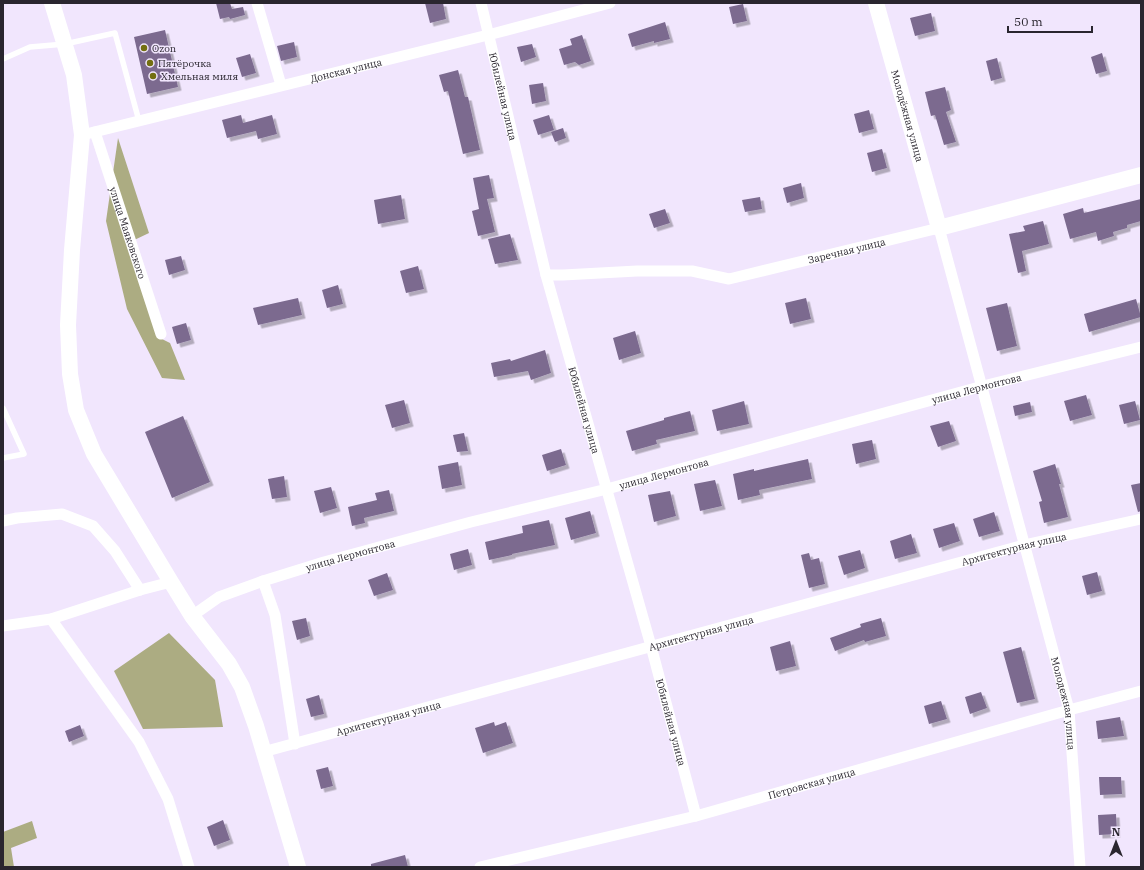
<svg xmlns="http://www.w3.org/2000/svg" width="1144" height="870" viewBox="0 0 1144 870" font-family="'IBM Plex Serif',serif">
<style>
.forest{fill:#acac82}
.building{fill:#7c6b8f;filter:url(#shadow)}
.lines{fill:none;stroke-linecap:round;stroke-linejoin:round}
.lane{stroke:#fff;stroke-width:5.5}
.street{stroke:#fff;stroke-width:11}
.secondary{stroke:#fff;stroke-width:16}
.poi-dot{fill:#736f10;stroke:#f1e6fd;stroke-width:1.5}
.labels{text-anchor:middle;stroke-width:3;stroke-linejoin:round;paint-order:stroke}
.poi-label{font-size:10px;fill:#2a262f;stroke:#f1e6fd;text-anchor:start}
.street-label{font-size:10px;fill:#2a262f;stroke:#f1e6fd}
</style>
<defs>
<filter id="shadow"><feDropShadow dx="3.5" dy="3.5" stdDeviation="0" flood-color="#0004"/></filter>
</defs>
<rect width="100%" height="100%" fill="#f1e6fd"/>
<path class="forest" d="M118 138 149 233 128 243 158 337 170 343 185 380 162 378 127 309 106 221Z
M169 633 215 680 223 727 143 729 114 671Z
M32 821 37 838 11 848 14 867H3V832Z"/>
<path class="building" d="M216 3H230L232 9 243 7 245 15 230 19 229 17 220 19Z
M425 3H443L446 19 430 23Z
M743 4 747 21 733 24 729 7Z
M931 13 935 31 915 36 910 18Z
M665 22 670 39 654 43V41L632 47 628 34Z
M165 30 178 87 147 94 134 37Z
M582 35 591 61 579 65 575 62 564 65 559 49 572 45 570 39Z
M294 42 297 57 281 61 277 46Z
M532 44 536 57 521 62 517 47Z
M1102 53 1107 71 1096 74 1091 57Z
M250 54 256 73 242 77 236 58Z
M997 58 1002 78 991 81 986 61Z
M458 70 465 97H468L480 150 463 154 448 91 444 92 439 75Z
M543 83 546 101 532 104 529 85Z
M945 87 951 110 946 112 956 142 944 145 935 115 931 116 925 92Z
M869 110 874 129 859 133 854 114Z
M241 115 243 123 272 115 277 134 258 139 256 131 227 138 222 120Z
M549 115 554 130 538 135 533 120Z
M563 128 566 138 555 142 551 132Z
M882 149 887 168 872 172 867 153Z
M489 175 494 198 487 199 495 232 478 236 472 211 479 209 473 178Z
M801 183 804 198 787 203 783 188Z
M401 195 405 219 378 224 374 200Z
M760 197 762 209 745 212 742 200Z
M1141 199V221L1127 225V228L1113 232 1114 236 1098 241 1096 232 1070 239 1063 214 1083 208 1084 213Z
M665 209 670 223 654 228 649 214Z
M1043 221 1049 244 1022 251 1026 271 1018 273 1009 234 1025 231 1023 226Z
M510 234 518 260 495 264 488 239Z
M181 256 185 270 169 275 165 260Z
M418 266 424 289 406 293 400 271Z
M338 285 343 304 327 308 322 290Z
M298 298 302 315 258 325 253 308Z
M806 298 811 319 790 324 785 303Z
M1136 299 1141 317 1089 332 1084 314Z
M1007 303 1017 346 997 351 986 308Z
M186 323 191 340 177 344 172 327Z
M635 331 641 353 619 360 613 338Z
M545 350 551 373 531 380 528 371 494 377 491 363 510 359 511 361Z
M1086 395 1092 415 1070 421 1064 401Z
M404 400 410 423 392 428 385 405Z
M744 401 749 424 717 431 712 410Z
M1135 401 1140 420 1124 424 1119 405Z
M1030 402 1032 412 1015 416 1013 406Z
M690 411 695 431 656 440 657 444 632 451 626 431 664 420V418Z
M183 416 210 482 172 498 145 432Z
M949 421 956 441 938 447 930 426Z
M464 433 468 451 457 452 453 435Z
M872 440 876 459 856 464 852 444Z
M561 449 566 465 547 471 542 455Z
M808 459 812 479 759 490 760 495 738 500 733 474 754 469V471Z
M458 462 462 485 442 489 438 466Z
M1055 464 1061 484H1059L1068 517 1044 523 1039 502 1042 501 1033 471Z
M284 476 287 497 272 499 268 479Z
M715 480 722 506 700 511 694 484Z
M1141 483V511L1138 512 1131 485Z
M331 487 337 508 320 513 314 491Z
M389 490 394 511 364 518 365 523 352 526 348 507 377 500 375 493Z
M670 491 676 516 654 522 648 495Z
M590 511 596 533 571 540 565 518Z
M994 512 1000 531 979 537 973 519Z
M549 520 555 545 512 554V555L489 560 485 542 523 533 522 526Z
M954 523 960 541 939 548 933 529Z
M911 534 917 553 895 559 890 541Z
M468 549 472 565 454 570 450 554Z
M860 550 865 568 844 575 838 556Z
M809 553 811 560 819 558 825 584 809 588 801 555Z
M1097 572 1102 591 1087 595 1082 576Z
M387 573 393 590 374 596 368 580Z
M306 618 310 636 297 640 292 621Z
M881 618 886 636 865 642 864 640 835 651 830 638 861 627 860 624Z
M790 641 796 666 776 671 770 647Z
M1021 647 1035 699 1017 703 1003 652Z
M981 692 987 708 970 714 965 697Z
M319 695 324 714 311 717 306 699Z
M941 701 947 719 929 724 924 706Z
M1120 717 1124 736 1098 739 1096 721Z
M494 722 495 726 506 722 513 743 483 753 475 728Z
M80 725 84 736 69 742 65 731Z
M328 767 333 786 321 789 316 770Z
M1099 777H1121L1122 794 1100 795Z
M1116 814 1117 834 1099 835 1098 815Z
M223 820 230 840 214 846 207 827Z
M405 855 408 867H371V864Z"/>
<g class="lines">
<path class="lane" d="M3 59 30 47 65 44 115 33 139 121
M3 408 24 454 3 458"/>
<g class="street">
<path d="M257 3 281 85"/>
<path id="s1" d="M481 3 546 275 651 646 696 816"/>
<path id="s2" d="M95 132 161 334"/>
<path id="s3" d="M82 135 488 35 610 3"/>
<path id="s4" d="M546 275H563L637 271H692L729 279 939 228 1069 710 1080 867"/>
<path d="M3 521 17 518 62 514 93 526 115 551 140 590"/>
<path d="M263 581 275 615 295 744"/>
<path id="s5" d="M192 616 219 597 263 581 324 562 471 522 607 489 983 386 1141 347"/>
<path d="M51 619 139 742 168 799 189 867"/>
<path d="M3 626 51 619 140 590 171 582"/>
<path id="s6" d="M263 752 1024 545 1141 519"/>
<path id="s7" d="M480 867 696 816 1069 710 1141 691"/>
</g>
<g class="secondary">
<path d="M52 3 74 75 82 135 72 250 68 325 70 374 76 410 94 454 171 582 192 616 229 664 242 687 256 726 298 867"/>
<path id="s8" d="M876 3 939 228 1141 175"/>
</g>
</g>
<g class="poi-dot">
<circle cx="144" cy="48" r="4"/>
<circle cx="150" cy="63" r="4"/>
<circle cx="153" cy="76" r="4"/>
</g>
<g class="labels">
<g class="poi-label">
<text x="152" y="52">Ozon</text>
<text x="158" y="67">Пятёрочка</text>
<text x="161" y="80">Хмельная миля</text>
</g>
<g class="street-label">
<text dy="4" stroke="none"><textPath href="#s3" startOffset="272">Донская улица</textPath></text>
<text dy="4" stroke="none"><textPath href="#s1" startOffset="96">Юбилейная улица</textPath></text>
<text dy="4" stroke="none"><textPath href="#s8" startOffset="117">Молодёжная улица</textPath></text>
<text dy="4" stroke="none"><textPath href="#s2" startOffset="106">улица Маяковского</textPath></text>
<text dy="4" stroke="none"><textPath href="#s4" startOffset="305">Заречная улица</textPath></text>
<text dy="4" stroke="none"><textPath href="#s5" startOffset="819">улица Лермонтова</textPath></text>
<text dy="4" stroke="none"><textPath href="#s1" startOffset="420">Юбилейная улица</textPath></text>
<text dy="4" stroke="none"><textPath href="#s5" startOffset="495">улица Лермонтова</textPath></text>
<text dy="4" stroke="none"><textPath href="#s6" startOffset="778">Архитектурная улица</textPath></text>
<text dy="4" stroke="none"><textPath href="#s5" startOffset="171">улица Лермонтова</textPath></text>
<text dy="4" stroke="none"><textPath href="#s6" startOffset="454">Архитектурная улица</textPath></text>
<text dy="4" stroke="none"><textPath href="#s4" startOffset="892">Молодежная улица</textPath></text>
<text dy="4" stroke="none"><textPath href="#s6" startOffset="130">Архитектурная улица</textPath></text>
<text dy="4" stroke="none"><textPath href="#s1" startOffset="744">Юбилейная улица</textPath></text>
<text dy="4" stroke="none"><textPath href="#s7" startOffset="342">Петровская улица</textPath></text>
</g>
</g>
<rect width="1144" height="870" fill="none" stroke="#2a262f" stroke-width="8"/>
<g transform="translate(1116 842)" stroke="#f1e6fd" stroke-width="3" paint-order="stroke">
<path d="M0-3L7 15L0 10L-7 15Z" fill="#2a262f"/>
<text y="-6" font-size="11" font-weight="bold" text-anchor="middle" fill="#2a262f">N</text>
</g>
<path d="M1008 26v6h84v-6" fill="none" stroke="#2a262f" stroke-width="2"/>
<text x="1014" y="26" font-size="12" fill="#2a262f" stroke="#f1e6fd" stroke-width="3" paint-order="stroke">50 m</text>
</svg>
